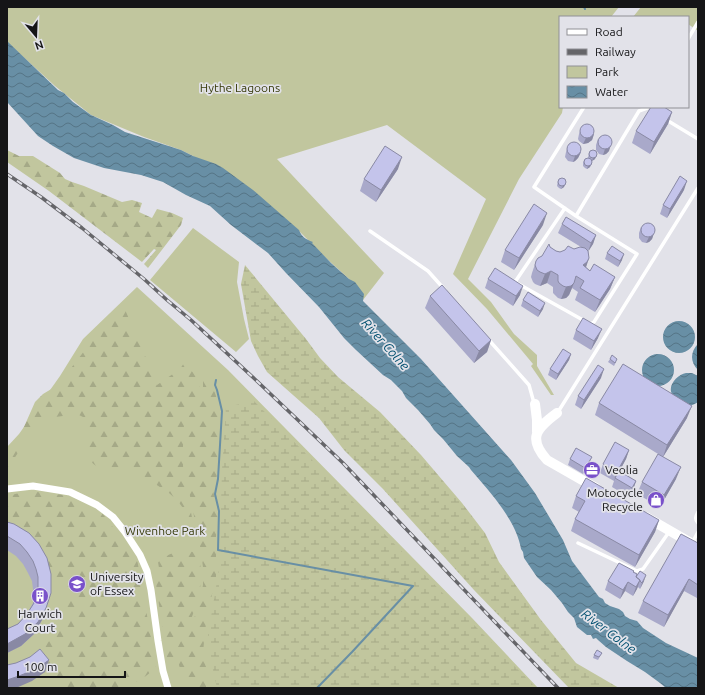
<svg xmlns="http://www.w3.org/2000/svg" width="705" height="695" viewBox="0 0 705 695" font-family="Ubuntu,sans-serif">
<style>
.green{fill:#c1c69e}
.forest{fill:url(#forest-firs)}
.wetland{fill:url(#wetland-marsh)}
.water{fill:url(#water-waves)}
.lines{fill:none;stroke-linecap:round;stroke-linejoin:round}
.stream{stroke:#688fa5;stroke-width:2}
.lane{stroke:#fff;stroke-width:3.5}
.street{stroke:#fff;stroke-width:7}
.secondary{stroke:#fff;stroke-width:10}
.rail-casing{stroke:#656569;stroke-width:3.5}
.rail{stroke:#e2e2e9;stroke-width:2;stroke-dasharray:6;stroke-linecap:butt}
.wall{fill:#a9a9ca}
.shaded-wall{fill:#8989a4}
.building{fill:#c4c4eb;stroke:#8989a4}
.labels{text-anchor:middle;stroke-width:3.5;stroke-linejoin:round;paint-order:stroke}
.park-label{font-size:12px;fill:#373b0a;stroke:#e2e2e9}
.poi-label{font-size:12px;fill:#151517;stroke:#e2e2e9;text-anchor:start}
.water-label{font-size:13px;font-style:italic;fill:#015070;stroke:#e2e2e9}
</style>
<defs>
<pattern id="forest-firs" width="22" height="20" patternUnits="userSpaceOnUse"><rect width="22" height="20" fill="#c1c69e"/><path d="M5 1l3.5 6h-7zM16 11l3.5 6h-7z" fill="#a5a987"/></pattern>
<pattern id="wetland-marsh" width="20" height="14" patternUnits="userSpaceOnUse"><rect width="20" height="14" fill="#c1c69e"/><path d="M1 5h8M5 5V1M11 12h8M15 12V8" fill="none" stroke="#a5a987"/></pattern>
<pattern id="water-waves" width="16" height="10" patternUnits="userSpaceOnUse"><rect width="16" height="10" fill="#688fa5"/><path d="M0 5q4-4 8 0t8 0" fill="none" stroke="#547485"/></pattern>
</defs>
<rect width="100%" height="100%" fill="#e2e2e9"/>
<path class="green" d="M7 7H619L611 17H560V107H563L562 113 519 179 468 279 491 302 514 334 537 355V366L554 395H551L531 366 533 364 487 309 453 274 486 199 387 125 277 159 384 273 363 300 348 278 327 259 295 227 193 156 181 150 144 137 91 115 55 86 7 42Z
M641 7H698V31L688 24V17H633Z
M193 228 239 262 237 282 244 319 249 339 236 352 150 280Z
M137 287 228 370 472 618 538 688H7V447L19 434 60 376 83 339Z"/>
<path class="forest" d="M7 150 19 156H33L60 173 65 179 72 182 84 186 122 202 132 200 142 203 139 212 152 218 157 209 172 213 183 218 181 225 148 268 144 264 156 250 154 249 142 262 49 191 7 162Z
M123 305 149 365 157 385 180 369 184 363V354C188 362 191 375 200 378V386L197 400 185 418 183 434V466L185 481 194 528 186 512 177 500 169 493 140 474 130 469H125L123 468C108 470 93 471 87 454L90 430 88 422 83 417 77 414 41 419 7 469V460L16 445 35 402 43 394 58 385 105 324Z
M203 379 210 381 213 387 216 396 219 412 217 475 213 491 217 505 218 516 216 536V578L207 615 204 641 203 655 207 671 206 688H187L185 685 176 655 177 649 188 627 195 616 200 601 203 585V567L200 546 187 481 186 466V428L189 416 199 401 203 387Z
M28 491 63 495 102 513 137 559 156 666 151 672 142 679 123 688H62L58 685 48 670 45 653V647L47 643 51 639 64 624 66 617V602L63 593 53 576 43 555 7 526V496Z
M182 550 199 553C202 573 202 595 193 614 192 618 189 621 186 625 182 632 175 645 174 653 174 657 175 662 176 666L167 659 155 577 160 574 158 562C165 556 173 552 182 550Z"/>
<path class="wetland" d="M245 265 306 339 320 358 338 377 380 412 421 455 462 503 485 533 499 562 541 620 576 663 619 688H569L474 590 383 489 344 450 319 418 267 372 258 356 251 341 241 284Z
M254 401 536 688H217L213 670 208 635 219 569 222 470 226 407Z"/>
<path class="water" d="M7 41 58 90 64 93 73 102 91 115 113 125 125 132 181 150 193 156 216 164 223 168 253 190 299 230C302 237 305 239 313 242L312 243 331 263 349 279 355 282 364 294 363 301 421 359 511 460 535 493 563 540 572 561 599 597 603 599 605 603 610 606 619 609 623 612 625 616 630 619 637 621 643 628 666 643 698 658V688H666L660 683 645 672 627 661 606 647 598 640 596 638 593 639 591 635H587L577 627 574 618 568 612 562 603 551 590 537 577 524 558 523 552 521 549C516 520 490 492 471 470L469 467 457 456 443 439 434 430 430 424 418 410 406 398 402 391 391 380 383 375 356 350 344 338 319 307 286 273 268 253 231 225 210 206 186 195 163 182 141 175 104 168 74 158 53 146 38 136 7 102Z
M663 337a16 16 0 1 1 32 0a16 16 0 1 1-32 0Z
M698 344V370C690 362 690 352 698 344Z
M642 370a16 16 0 1 1 32 0a16 16 0 1 1-32 0Z
M686 373H692L698 376V402C691 407 687 406 681 402 679 400 675 399 673 396 666 386 677 375 686 373Z"/>
<g class="lines">
<path class="stream" d="M584 7 585 9
M216 380 215 385 217 390 222 411 218 479 215 494 219 511 218 550 413 586 352 652 317 688"/>
<path class="lane" d="M688 39 698 22
M584 107 534 187 576 216 639 111 647 108
M665 119 698 139
M565 208 515 282 590 324 594 322 637 254 576 216
M370 231 428 271 445 290
M488 339 529 385 534 403
M558 412 698 188
M698 512C696 516 694 519 698 523
M578 543 637 571 643 569 669 532
M692 543 698 532"/>
<path class="street" d="M7 489 33 486 70 492 97 505 113 517 125 532 140 555 147 571 151 590 158 641 163 671 168 688"/>
<path class="secondary" d="M535 404 537 420V432
M557 413C537 428 527 438 547 460L596 488
M646 517 698 547"/>
<g class="rail-casing">
<path id="rail" d="M7 174 41 197 82 228 144 279 167 300 191 320 259 383 343 463 558 688"/>
</g>
<use href="#rail" class="rail"/>
</g>
<path class="wall" d="M672 112 668 124 650 154 632 143 636 131Z
M581 128 594 134 592 140 588 143 583 144 579 141 578 139 579 134Z
M598 139 609 151 606 154 603 155 599 154 596 150V145Z
M568 146 581 152 578 158 575 161 573 162 568 161 565 157 566 152Z
M589 152 597 154 595 159 592 161V162L590 167 587 169 585 168 583 166V163L584 160 588 158Z
M398 169 376 202 360 191 364 179Z
M558 180 566 182 564 187 561 189 559 188 557 186Z
M684 190 667 218 660 214 663 205Z
M562 224 596 235 593 244 588 251 589 258 586 267 590 271 615 277 610 289 595 312 575 300 578 292 572 288 569 295 566 298 561 299 558 298 553 293V287L547 283 540 286 535 284 533 282 531 277 532 273 536 261 542 256 550 247 556 251 560 252 574 249 581 247 558 233Z
M543 225 514 270 501 262 505 250Z
M641 227 654 233 652 239 649 242 646 243 642 242 639 238V233Z
M607 253 622 260 618 267 605 259Z
M488 279 520 295 513 306 485 288Z
M430 296 491 340 487 352 474 363 425 308Z
M523 300 543 309 538 317 521 306Z
M576 330 598 338 591 350 573 339Z
M571 354 569 360 556 380 548 375 550 369Z
M610 359 616 362 614 366 608 362Z
M601 378 581 409 575 405 578 396Z
M599 403 687 418 663 457 595 415Z
M629 450 626 459 619 472 636 481 633 490 629 497 612 487 614 481 600 473 603 464Z
M570 459 589 463 583 474 568 465Z
M676 479 660 507 637 494 642 482Z
M576 496 659 520 655 532 635 567 571 531 575 519 579 512 572 508Z
M7 522 39 544 42 620 34 634 21 646 7 653V629L18 624 27 614 33 603V589L32 581 28 573 23 564 16 556 7 550Z
M698 543V596L697 598 684 591 664 627 638 613 643 601Z
M633 572 637 574 636 577 644 581 640 589 638 587 633 596 625 591 620 599 605 590 608 581Z
M602 653 598 660 593 658 594 655Z"/>
<path class="shaded-wall" d="M672 112 668 124 650 154 654 142Z
M594 134 592 140 588 143 583 144 586 138Z
M611 145 609 151 606 154 603 155 605 149Z
M581 152 578 158 575 161 573 162 575 156Z
M596 156 595 159 592 161 593 158Z
M402 157 398 169 376 202 381 190Z
M591 164 590 167 587 169 588 166Z
M687 181 684 190 667 218 670 209Z
M565 184 564 187 561 189 563 186Z
M547 213 543 225 514 270 519 258Z
M654 233 652 239 649 242 646 243 649 237Z
M596 235 593 244 588 252 591 243Z
M624 254 622 260 618 267 620 261Z
M589 258 585 270 583 265Z
M551 271 547 283 540 286 545 274Z
M615 277 610 289 595 312 600 300Z
M574 283 569 295 566 298 561 299 566 287Z
M523 286 520 295 513 306 516 296Z
M545 303 543 309 538 317 540 311Z
M602 329 598 338 591 350 594 341Z
M491 340 487 352 474 363 479 351Z
M571 354 569 360 556 380 558 374Z
M604 369 601 378 581 409 584 400Z
M692 406 687 418 663 457 667 445Z
M629 450 626 459 614 481 617 472Z
M592 457 589 463 583 474 585 468Z
M681 467 676 479 660 507 664 495Z
M636 481 633 490 629 497 632 488Z
M659 520 655 532 635 567 639 555Z
M646 575 644 581 640 589 642 583Z
M689 579 684 591 664 627 668 615Z
M640 580 637 589 633 596 636 587Z
M628 582 625 591 620 599 623 590Z
M46 608 42 620 34 634 21 646 7 653V644Z
M49 660 45 672 32 681 16 688H7V680Z"/>
<path class="building" d="M651 107H664L672 112 654 142 636 131Z
M580 131a7 7 0 1 1 14 0a7 7 0 1 1-14 0Z
M598 142a7 7 0 1 1 14 0a7 7 0 1 1-14 0Z
M567 149a7 7 0 1 1 14 0a7 7 0 1 1-14 0Z
M385 146 402 157 381 190 364 179Z
M589 154a4 4 0 1 1 8 0a4 4 0 1 1-8 0Z
M584 162a4 4 0 1 1 8 0a4 4 0 1 1-8 0Z
M680 176 687 181 670 209 663 205Z
M558 182a4 4 0 1 1 8 0a4 4 0 1 1-8 0Z
M534 204 547 213 519 258 505 250Z
M566 217 596 235 591 243 562 224Z
M641 230a7 7 0 1 1 14 0a7 7 0 1 1-14 0Z
M549 244 550 247 556 251 560 252 565 250 568 246 574 249 580 247 585 248 588 251 589 258 587 262 583 265 590 271 594 264 615 277 600 300 580 288 584 281 576 276 574 283 571 286 566 287 563 286 559 283 558 281V275L551 271 545 274 540 272 537 270 535 265 536 261 538 258 542 256Z
M612 246 624 254 620 261 607 253Z
M495 268 523 286 516 296 488 279Z
M442 285 491 340 479 351 430 296Z
M528 292 545 303 540 311 523 300Z
M583 318 602 329 594 341 576 330Z
M563 349 571 354 558 374 550 369Z
M612 355 617 359 615 363 610 359Z
M623 364 692 406 667 445 599 403Z
M598 365 604 369 584 400 578 396Z
M615 442 629 450 617 472 603 464Z
M576 448 592 457 585 468 570 459Z
M658 454 681 467 664 495 642 482Z
M619 471 636 481 632 488 615 478Z
M586 478 659 520 639 555 575 519 585 501 576 496Z
M7 522 14 524 29 533 39 544 47 558 51 574V593L46 608 38 622 25 634 7 644V629L18 624 27 614 34 603 38 592V577L36 569 33 561 27 552 20 544 7 536Z
M681 534 698 543V585L689 579 668 615 643 601Z
M619 563 634 571 633 572 637 574 636 577 640 580 636 587 628 582 623 590 608 581Z
M640 571 646 575 642 583 640 581V580L636 577Z
M40 649 49 660 36 669 19 676 7 680V665L16 663 30 657Z
M597 650 602 653 599 657 594 655Z"/>
<defs>
<g id="office-disc" transform="scale(0.9)"><circle r="9.5" fill="#7951ca" stroke="#e2e2e9"/><path d="M-6-3h4V-5.5h4V-3h4V5H-6ZM-1-4.5V-3h2v-1.5ZM-6 0V1H6V0Z" fill="#fff"/></g>
<g id="shop-disc" transform="scale(0.9)"><circle r="9.5" fill="#7951ca" stroke="#e2e2e9"/><path d="M-5-2.5h2.3a2.7 3.5 0 0 1 5.4 0H5L5.5 6h-11ZM-1.5-2.5h3a1.5 2.3 0 0 0-3 0Z" fill="#fff"/></g>
<g id="university-disc" transform="scale(0.9)"><circle r="9.5" fill="#7951ca" stroke="#e2e2e9"/><path d="M0-5L7-2L0 1L-7-2ZM-4 1L0 2.5L4 1V4Q0 6-4 4Z" fill="#fff"/></g>
<g id="building-disc" transform="scale(0.9)"><circle r="9.5" fill="#7951ca" stroke="#e2e2e9"/><path d="M-4-6H4V6H1V3H-1V6H-4ZM-2.5-4.3h1.7v1.8h-1.7ZM.8-4.3h1.7v1.8H.8ZM-2.5-1h1.7V.8h-1.7ZM.8-1h1.7V.8H.8Z" fill="#fff"/></g>
</defs>
<g fill-rule="evenodd">
<use href="#office-disc" x="592" y="470"/>
<use href="#shop-disc" x="656" y="500"/>
<use href="#university-disc" x="77" y="584"/>
<use href="#building-disc" x="40" y="596"/>
</g>
<g class="labels">
<g class="park-label">
<text x="240" y="92">Hythe Lagoons</text>
<text x="165" y="535">Wivenhoe Park</text>
</g>
<g class="poi-label">
<text x="605" y="474">Veolia</text>
<text x="643" y="497" text-anchor="end">Motocycle<tspan x="643" dy="14">Recycle</tspan></text>
<text x="90" y="581">University<tspan x="90" dy="14">of Essex</tspan></text>
<text x="40" y="618" text-anchor="middle">Harwich<tspan x="40" dy="14">Court</tspan></text>
</g>
<g class="water-label">
<text transform="translate(386 344) rotate(48)" y="5">River Colne</text>
<text transform="translate(609 631) rotate(37)" y="5">River Colne</text>
</g>
</g>
<rect width="705" height="695" fill="none" stroke="#151517" stroke-width="16"/>
<rect x="559" y="16" width="130" height="92" fill="#e2e2e9" stroke="#909095"/>
<rect x="567" y="29" width="20" height="6" fill="#ffffff" stroke="#909095"/>
<text x="595" y="36" font-size="12" fill="#151517">Road</text>
<rect x="567" y="49" width="20" height="6" fill="#656569" stroke="#909095"/>
<text x="595" y="56" font-size="12" fill="#151517">Railway</text>
<rect x="567" y="66" width="20" height="12" fill="#c1c69e" stroke="#909095"/>
<text x="595" y="76" font-size="12" fill="#151517">Park</text>
<rect x="567" y="86" width="20" height="12" fill="url(#water-waves)" stroke="#909095"/>
<text x="595" y="96" font-size="12" fill="#151517">Water</text>
<g transform="translate(36 36) rotate(161)" stroke="#e2e2e9" stroke-width="3" paint-order="stroke">
<path d="M0-3L7 15L0 10L-7 15Z" fill="#151517"/>
<text y="-6" font-size="11" font-weight="bold" text-anchor="middle" fill="#151517">N</text>
</g>
<path d="M18 671v6h107v-6" fill="none" stroke="#151517" stroke-width="2"/>
<text x="24" y="671" font-size="12" fill="#151517" stroke="#e2e2e9" stroke-width="3" paint-order="stroke">100 m</text>
</svg>
